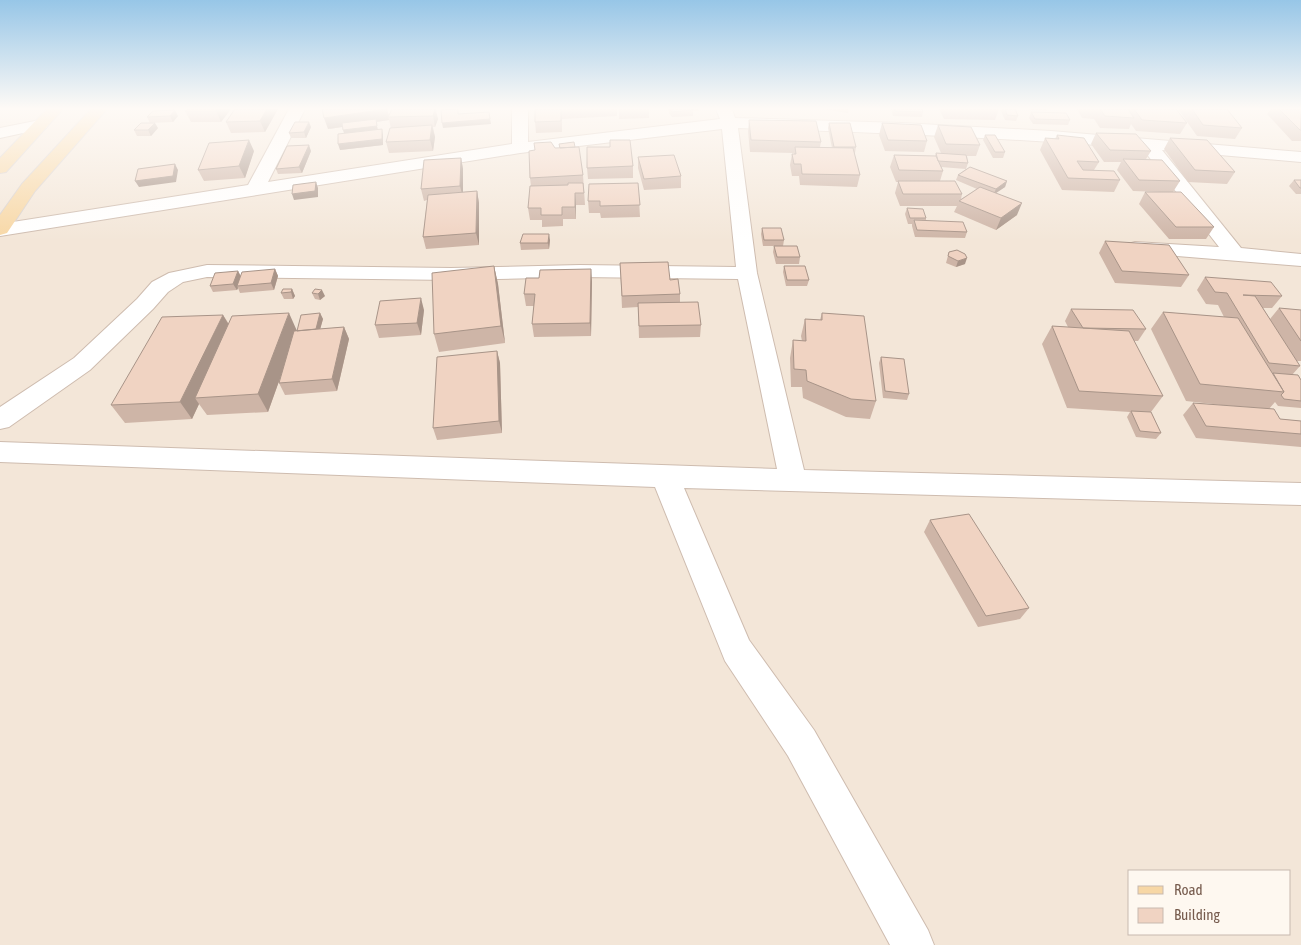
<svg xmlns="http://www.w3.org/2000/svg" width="1301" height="945" viewBox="0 0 1301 945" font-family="'Asap Condensed',sans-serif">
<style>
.residential{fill:#f3e6d8;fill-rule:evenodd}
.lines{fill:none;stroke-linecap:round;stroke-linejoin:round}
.minor-casing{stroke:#cebcaf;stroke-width:2}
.major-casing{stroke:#d9d1cd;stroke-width:2}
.minor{fill:#fff;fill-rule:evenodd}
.major{fill:#f7d7a5;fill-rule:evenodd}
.wall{fill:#ceb5a7;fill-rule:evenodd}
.shaded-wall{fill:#a89488}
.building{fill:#f0d3c2;stroke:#a89488}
</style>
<rect width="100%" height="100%" fill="#fcf4ea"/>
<path class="residential" d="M0 109H1301V945H0ZM1130 871H1290V934H1130Z"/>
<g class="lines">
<g class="minor-casing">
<path id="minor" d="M289 109H305L268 182 512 144V109H528V142L720 119 716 109H732L735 118 902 123 1051 131 1301 152V162L1162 150 1241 248 1301 254V266L1128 252 1125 248 1128 244 1135 242 1219 247 1149 157 1146 153 1149 149C1012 138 875 132 738 128L757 273 804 470 1301 483V505L684 488 749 640 814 730 928 930 934 945H890L788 756 725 661 655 487 0 462V442L777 469 738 279 580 277 451 280 207 277 183 282 168 292 153 309 90 370 9 427 0 429V407L74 358 137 299 152 282 169 273 207 265 451 268 580 265 736 267 722 129 520 153 0 236V224L248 185Z
M40 120 46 122 48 125 46 128 0 138V128Z"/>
</g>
<g class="major-casing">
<path id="major" d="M47 109H63L6 172 0 173V158Z
M91 109H107L35 191 7 233 0 235V215L22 184Z"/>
</g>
<use href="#minor" class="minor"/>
<use href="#major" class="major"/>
</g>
<path class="wall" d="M188 109H231L221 122H191L185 111Z
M234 109H278L265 132 231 133 226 122Z
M387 109 389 115 392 109H436L438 119 435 127H433L435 137 433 151 389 153 386 142 391 128 389 120 376 122 378 130 383 135V145L340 150 344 133 343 127 328 129Z
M535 109H617V116L562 119V132L536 133 535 122Z
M619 109H649V118L619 119Z
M668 109H699V111H693V116L672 117 669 113V111H668Z
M821 109H849L848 113Z
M891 109H922L923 112 922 117 893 116Z
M939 109H999L995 120 944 119Z
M1002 109H1015L1018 116 1016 121 1005 120 1001 111Z
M1029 109H1048L1047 111 1030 110Z
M1077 109H1176L1187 123 1180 134 1136 131 1131 124 1129 129 1100 128 1094 119 1082 118Z
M1178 109H1227L1242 128 1235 139 1197 136Z
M1271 109H1301V141H1292L1267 114Z
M1031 112 1070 120 1068 125 1033 124 1029 118Z
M178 116 173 122 150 123 147 117Z
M749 120 821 142 820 147 832 148 828 128 829 123 856 147 855 153H854L860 175 857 187 800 185 799 176H792L790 165 792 154H794V153L750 152 748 131Z
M882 123 927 141 924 152 885 151 879 135Z
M938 125 980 145 976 156H967L968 163 966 169 1007 181 1005 187 996 193 1017 215 996 230 954 212 957 206H900L895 193 898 182H896L890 167 894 155 935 156 936 153H941L934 137ZM941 167 966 169 958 175 956 180 977 189 961 199 962 194 940 181 943 171Z
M311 127 306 138H291L289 133Z
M158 128 151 136H137L134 130Z
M1096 133 1151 151 1146 159 1180 181 1173 192 1214 227 1206 239H1169L1139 204 1145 192H1161L1133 191 1117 170 1121 162H1104L1091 144Z
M985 135 1005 152 1003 158H993L983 140Z
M1057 135 1099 162 1094 170 1120 180 1114 192 1062 190 1040 150 1045 138 1055 139Z
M1170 138 1235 172 1227 184 1188 182 1164 149Z
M559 144 583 175 585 205H576V219H563V226L542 227V220H530L528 208 531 186 530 178 555 148H559Z
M610 147 633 166V178L588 179 587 168Z
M254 151 245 178 204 181 198 170Z
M311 151 302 173 278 174 276 169Z
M638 157 681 176V188L644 190 638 168Z
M461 158 463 169V192L477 191 479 203V245L426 249 423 237 427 200 424 201 421 189Z
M1294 180H1301V194H1296L1289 186Z
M638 183 640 217 601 218 600 213H589L588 201Z
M907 208 926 218V221L967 232 965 238 915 237 912 226V224H908L905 214Z
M762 228 784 240 783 246H763L761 234Z
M550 240 549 249 521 250 520 243Z
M1105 241 1189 275 1181 287 1115 283 1099 253Z
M774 246 800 257 799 264H776L773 252Z
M949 252 965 264 956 267 946 263Z
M620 263 670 280 680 294V303L701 325 700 337 639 338 638 307 622 308Z
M494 266 498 284 505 343 439 352 434 334Z
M784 266 809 280 807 286H786L783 272Z
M275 269 278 276 274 290 240 293 238 288 237 290 213 292 210 286 238 271 241 276Z
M1205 277 1282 296 1272 308H1263L1270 319 1279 308 1301 310V361H1297L1300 366 1292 375 1301 380V408L1278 406 1275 402 1269 409 1280 419 1301 421V447L1196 438 1183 415 1193 403 1222 405 1186 401 1151 329 1163 312 1224 317 1218 305 1206 304 1197 290Z
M592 281 591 336 534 337 532 324 534 306H526L524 294Z
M292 289 295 296 293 299H284L281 293Z
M312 293 325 296 320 300 315 299Z
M1071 309 1146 329 1138 341H1134L1163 396 1151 412 1161 433 1156 439 1136 437 1127 417 1130 412 1067 408 1042 344 1052 326 1068 327 1065 321Z
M424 310 421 335 379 338 375 325Z
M320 313 323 319 320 329 344 327 349 339 337 391 285 395 279 383V381L268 412 207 415 199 404 192 419 125 423 111 405 223 315 229 324 297 331Z
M822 313 876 401 870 419 846 417 803 398 802 387H791L790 358 793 340 802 341 801 336 805 319 820 320Z
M497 351 500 363 502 433 437 440 433 428Z
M881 357 909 394 907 400 883 398 879 363Z
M930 520 1029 608 1020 619 978 627 924 532Z"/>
<path class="shaded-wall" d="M217 109H231L221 122 216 111Z
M267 109H278L265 132 260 121Z
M387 109 389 117H388L389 120 376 122 378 131 345 136 343 130 376 122 328 129 324 118Z
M435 109 438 119 435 127 433 116Z
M175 110 178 116 173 122 170 116Z
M489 112 491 124 443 128 442 123Z
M309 122 311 127 306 138 304 132Z
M155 123 158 128 151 136 148 130Z
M432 125 435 137 433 151 430 140Z
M382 129 383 135V145L340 150 338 144Z
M249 140 254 151 245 178 239 166Z
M309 145 311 151 302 173 299 167Z
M461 158 463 169V198L460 186Z
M175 164 178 170 176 182 139 187 135 181Z
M1007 181 1005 187 993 195 996 189Z
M316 182 318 188V197L294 200 292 194Z
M477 191 479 203V245L476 233Z
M575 193 576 205V219L575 207Z
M1022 203 1017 215 996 230 1001 218Z
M549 234 550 240 549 249 548 243Z
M967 258 965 264 956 267 958 261Z
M494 266 498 284 505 343 501 326Z
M275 269 278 276 274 290 271 283Z
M591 269 592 281 591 336 590 323Z
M238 271 241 277 237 286 238 288 237 290 233 284Z
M292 289 295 296 293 299 291 292Z
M322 290 325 296 320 300 318 294Z
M421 298 424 310 421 335 417 323Z
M289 313 297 331 268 412 258 394Z
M320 313 323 319 318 337 315 331Z
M223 315 233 332 195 398 199 404 192 419 180 402Z
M344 327 349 339 337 391 332 379Z
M497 351 500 363 502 433 499 421Z"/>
<path class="building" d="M188 109H217L216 111H185Z
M235 109H267L260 121 226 122Z
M322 109H387L324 118Z
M392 109H435L433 116 388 117Z
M458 109V114L489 112 490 119 442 123 441 110Z
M535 109H561V121L535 122Z
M670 109H692L693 110 672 112Z
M894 109H922L923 112 895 111Z
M1005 109H1015L1018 116 1007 115Z
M1100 109H1128L1134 118 1105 116Z
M1134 109H1176L1187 123 1142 120Z
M1192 109H1227L1242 128 1203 125Z
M1279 109H1301V130H1300Z
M175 110 170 116 147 117 153 111Z
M1031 112 1066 113 1070 120 1035 119Z
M376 119 377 126 343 130 342 123Z
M749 120 816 121 821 142 751 140Z
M295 122H309L304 132 289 133Z
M141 123H155L148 130H134Z
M829 123H850L856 147H834Z
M882 123 921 125 927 141 888 140Z
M432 125 430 140 386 142 390 128Z
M938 125 971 127 980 145 946 144Z
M382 129V139L338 144V134Z
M1096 133 1136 134 1151 151 1110 150Z
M985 135H995L1005 152H995Z
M1057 135 1084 138 1099 162 1077 161 1083 170 1114 171 1120 180 1068 178 1045 138 1059 139Z
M1170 138 1207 140 1235 172 1195 170Z
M249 140 239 166 198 170 209 143Z
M610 140H630L633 166 587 168V147H610Z
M551 142 555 148 579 147 583 175 530 178 529 151 535 150 534 143Z
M574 142 575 147 560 148 559 144Z
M309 145 299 167 276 169 287 146Z
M795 147 853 148 860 175 802 174 801 164H794L792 154H796Z
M936 153 966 155 968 163 938 161Z
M674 155 681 176 644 179 638 157Z
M894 155 936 156 943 171 899 170Z
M461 158 460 186 421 189 424 160Z
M1123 159 1162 160 1180 181 1139 180Z
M175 164 173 176 135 181 138 169Z
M970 167 1007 181 996 189 958 175Z
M1294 180H1301V188H1300Z
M898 181H955L962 194H903Z
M316 182 315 191 292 194 293 185Z
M568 183H583L584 193H575V207H562V215H541V208H528L530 186 568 185Z
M638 183 640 205 600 206V201H588L589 184Z
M980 187 1022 203 1001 218 959 201Z
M477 191 476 233 423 237 428 195Z
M1145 192H1181L1214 227H1176Z
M907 208 923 209 926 218H910Z
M914 220 963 222 967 232 917 230Z
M762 228H781L784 240H764Z
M523 234H549L548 243H520Z
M1105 241 1169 245 1189 275 1122 271Z
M774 246H797L800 257H777Z
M957 250 965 254 967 258 958 261 948 256 949 252Z
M668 262 670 280 678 279 680 294 622 296 620 263Z
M494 266 501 326 434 334 432 273Z
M784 266H805L809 280H787Z
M275 269 271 283 237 286 242 272Z
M591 269 590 323 532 324 535 294H524L526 278H539L540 270Z
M238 271 233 284 210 286 215 273Z
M1205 277 1271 282 1282 296 1243 295 1255 296 1300 366 1269 363 1227 293 1215 292Z
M283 289H292L291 292 281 293Z
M315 289 322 290 318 294 312 293Z
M421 298 417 323 375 325 380 301Z
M698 302 701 325 639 326 638 303Z
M1279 308 1301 310V341Z
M1071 309 1133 310 1146 329 1083 328Z
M1163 312 1238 318 1284 392 1200 384Z
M289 313 258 394 195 398 232 316Z
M320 313 316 329 297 331 301 315Z
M822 313 864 316 876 401 851 399 807 381 806 370 794 369 793 340 806 341 805 319 822 320Z
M223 315 180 402 111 405 162 317Z
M1052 326 1129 331 1163 396 1079 391Z
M344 327 332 379 279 383 294 331Z
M497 351 499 421 433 428 437 357Z
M881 357 904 359 909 394 885 391Z
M1273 373 1298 375 1301 380V401L1284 399 1281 395 1284 392Z
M1193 403 1274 409 1280 419 1301 421V434L1206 426Z
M1131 411 1151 412 1161 433 1140 431Z
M969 514 1029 608 986 616 930 520Z"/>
<linearGradient id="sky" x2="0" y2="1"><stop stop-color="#97c6e7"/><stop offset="0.45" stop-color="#fefaf6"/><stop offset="1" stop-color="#fefaf6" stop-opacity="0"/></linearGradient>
<rect width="1301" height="241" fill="url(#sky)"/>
<rect x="1128" y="870" width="162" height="65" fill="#fef8f0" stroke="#c8b9af"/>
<rect x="1138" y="886" width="25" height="8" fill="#f7d7a5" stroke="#c8b9af"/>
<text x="1174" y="895" font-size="15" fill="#765b4d">Road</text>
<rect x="1138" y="908" width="25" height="15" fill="#f0d3c2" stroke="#c8b9af"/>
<text x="1174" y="920" font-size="15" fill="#765b4d">Building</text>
</svg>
